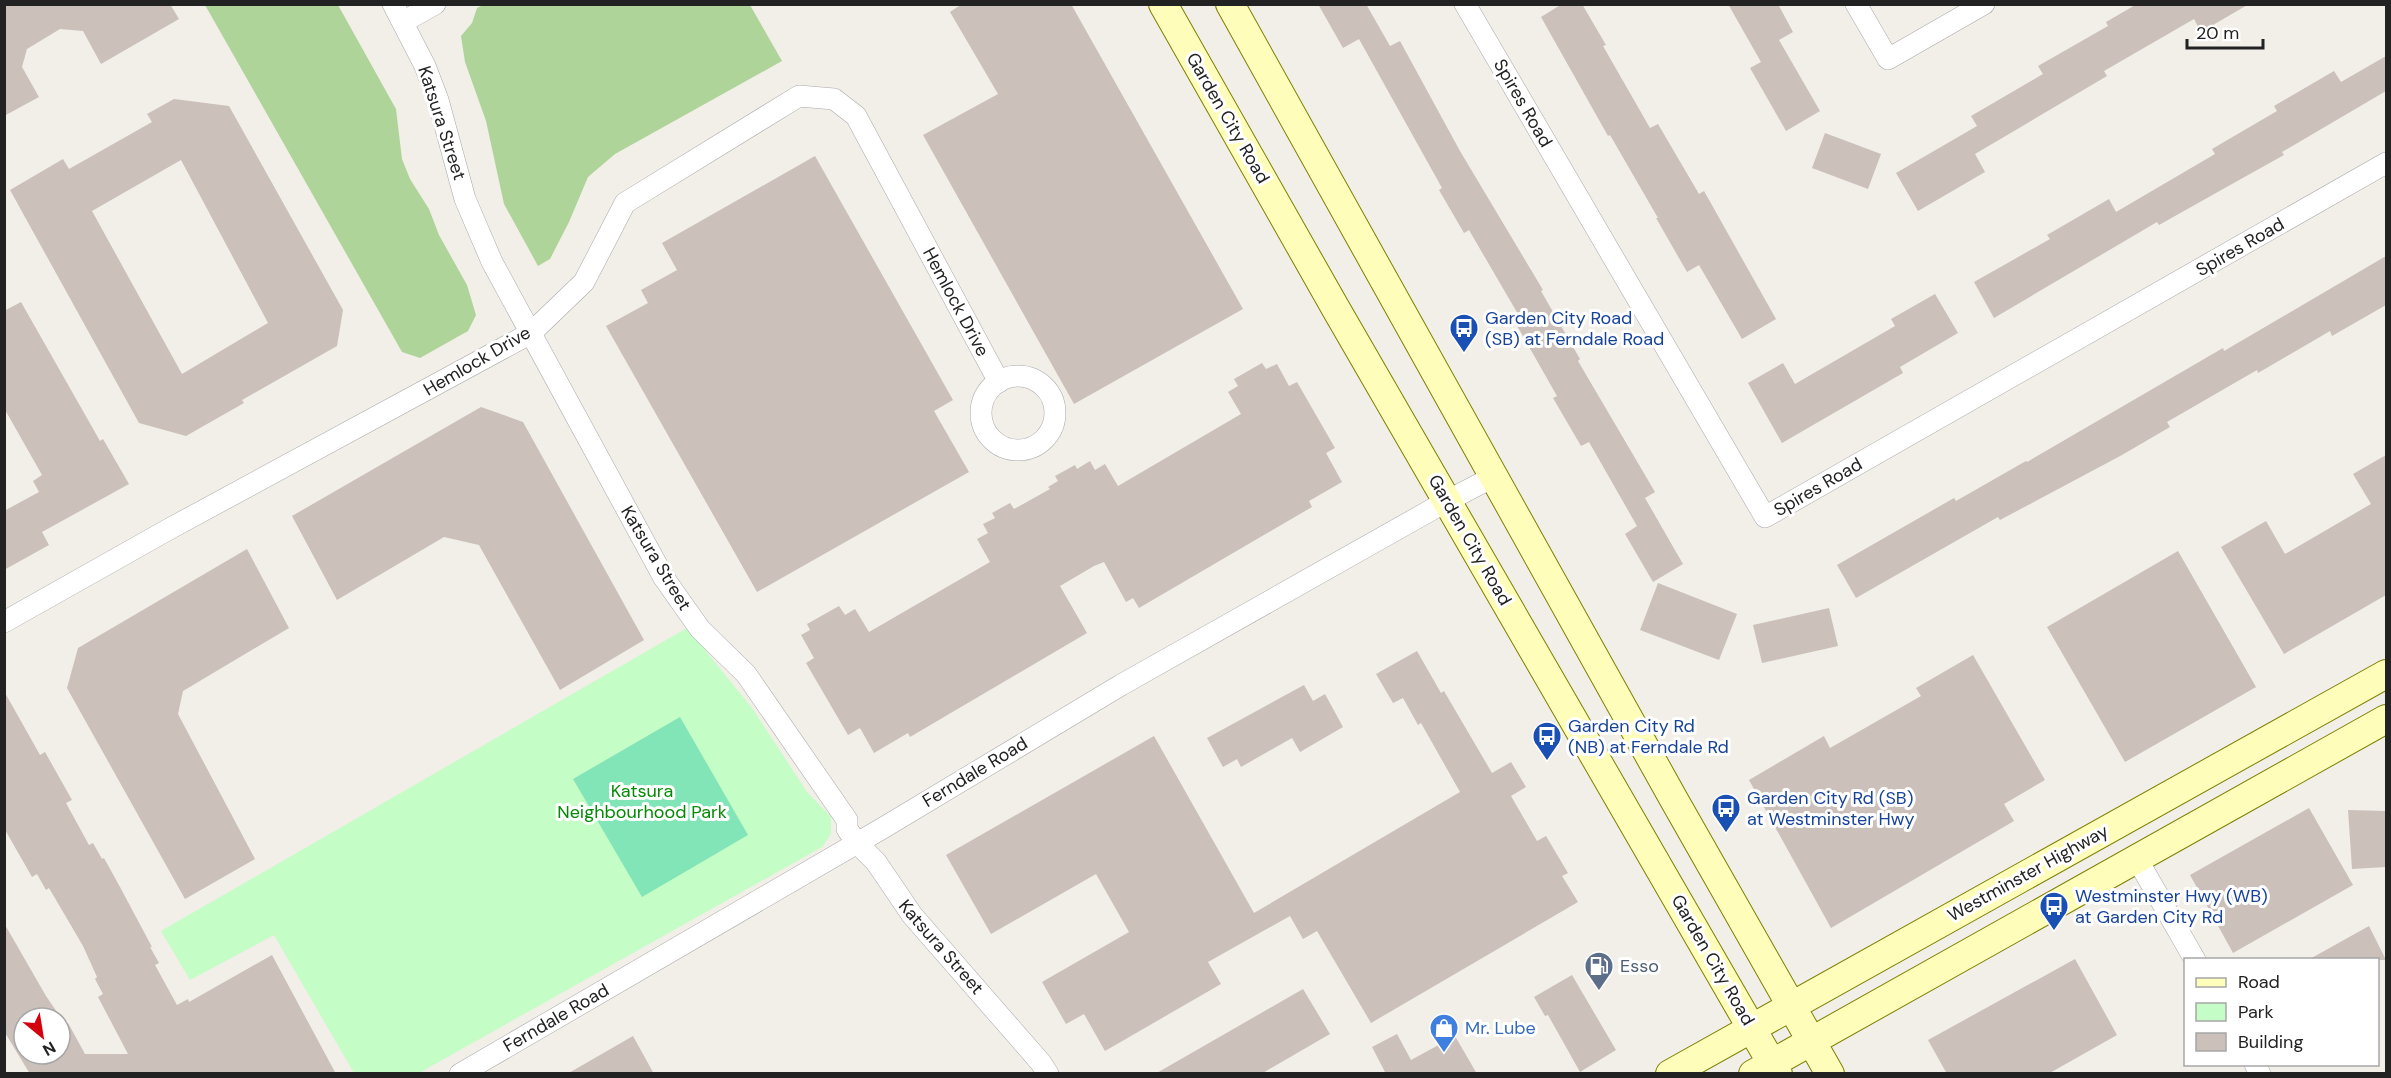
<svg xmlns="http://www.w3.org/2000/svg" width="2391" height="1078" viewBox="0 0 2391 1078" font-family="'DM Sans',sans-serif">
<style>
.forest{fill:#afd49a}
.park{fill:#c4fdc5}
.pitch{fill:#82e5b8}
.building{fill:#cbc0ba;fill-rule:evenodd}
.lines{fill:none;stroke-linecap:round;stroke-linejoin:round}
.minor-casing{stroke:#a9a9a9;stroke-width:22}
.secondary-casing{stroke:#7c8100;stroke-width:30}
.minor{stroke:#fff;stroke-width:21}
.secondary{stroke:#fefdba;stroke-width:28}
.labels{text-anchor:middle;stroke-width:6;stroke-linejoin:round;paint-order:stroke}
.street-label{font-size:18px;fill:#222;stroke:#fff}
.transit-label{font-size:18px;fill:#164399;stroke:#fff;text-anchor:start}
.park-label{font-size:18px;fill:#058a07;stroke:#fff}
.service-label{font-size:18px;fill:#4e5e75;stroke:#fff;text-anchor:start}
.shop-label{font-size:18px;fill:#366cbe;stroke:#fff;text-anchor:start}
</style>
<rect width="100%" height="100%" fill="#f2eee8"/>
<path class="forest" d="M205 5H338L396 109 402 159 410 179 429 209 439 235 467 285 476 315 468 331 420 358 402 352Z
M483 5H750L782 61 615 154 588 177 569 222 550 259 538 266 504 204 486 121 465 62 461 36 472 23 477 8Z"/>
<path class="park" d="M687 628 752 708 807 792 831 817V834L822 847 419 1073H354L274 935 190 980 161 931Z"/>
<path class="pitch" d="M680 717 748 835 642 897 573 779Z"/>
<path class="building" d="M4 4H170L179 19 101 64 83 31 60 29 27 49 22 67 39 97 4 116Z
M962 4H1071L1243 309 1074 404 923 135 998 94 950 12Z
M1318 4H1366L1390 46 1400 41 1460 151 1543 290 1541 291 1580 359 1578 361 1655 492 1645 498 1683 564 1653 582 1625 534 1637 526 1589 442 1581 446 1553 398 1557 396 1516 324 1522 321 1469 230 1464 233 1439 190 1442 188 1359 39 1343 48Z
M1562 4H1582L1606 45 1603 46 1650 128 1658 124 1699 194 1704 191 1776 319 1742 339 1699 265 1687 272 1656 218H1658L1610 135 1608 136 1541 17Z
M1728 4H1778L1793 32 1779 40 1820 111 1786 131 1750 68 1761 62Z
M2137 4H2249L2201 32 2194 19 2104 71 2107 76 1975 154 1985 172 1918 211 1896 173 1977 126 1971 116 2043 74 2038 66 2108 26 2106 22Z
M2386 56V91L2282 152 2284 155 2232 184 2159 225 2157 222 1994 318 1974 282 2050 239 2047 235 2109 199 2116 212 2215 154 2212 149 2277 111 2274 106 2334 71 2341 82Z
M174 99 229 106 343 310 337 346 242 400 244 403 186 436 139 423 10 190 63 159 69 169 152 122 147 114ZM181 160 268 323 182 374 92 211Z
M1825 133 1881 154 1868 189 1812 168Z
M815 156 953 400 934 411 969 472 757 592 606 326 648 303 641 290 677 270 662 243Z
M2386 256V305L2332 336 2330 331 2258 373 2257 370 2167 422 2170 427 2122 455 2000 520 1998 517 1856 598 1837 565 1954 498 1956 501 2026 461 2027 462 2223 348 2224 351Z
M1935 294 1958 333 1900 367 1903 373 1782 443 1748 383 1783 363 1795 384 1895 326 1891 319Z
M21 302 100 441 103 439 129 484 42 532 49 545 4 570V511L39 492 33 481 42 475 4 408V311Z
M1262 363 1266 369 1277 364 1289 386 1297 382 1335 448 1326 453 1342 482 1309 501 1312 507 1139 608 1133 598 1126 602 1104 562 1094 566 1060 586 1087 633 910 737 908 733 874 753 860 728 848 735 806 663 814 658 801 635 810 630 807 624 839 606 845 615 855 609 869 632 990 562 977 539 988 533 983 524 995 518 992 513 1010 503 1014 509 1050 489 1048 487 1058 481 1055 476 1075 465 1077 469 1090 461 1095 470 1105 464 1118 486 1241 414 1228 392 1238 386 1234 379Z
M481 407 523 422 644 640 560 690 479 545 444 537 337 600 292 516Z
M2386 455V595L2284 654 2221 547 2266 521 2285 554 2371 504 2353 474Z
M247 549 289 628 183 691 178 714 255 859 185 899 67 688 78 648Z
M2178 551 2256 687 2125 762 2047 627Z
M1658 583 1737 614 1719 660 1640 630Z
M1829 608 1838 646 1762 663 1753 625Z
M1417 651 1441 693 1444 691 1492 773 1511 762 1526 787 1511 796 1537 841 1546 836 1568 873 1562 876 1578 902 1371 1023 1317 931 1303 939 1290 916 1208 962 1221 984 1105 1051 1084 1014 1066 1024 1042 982 1129 932 1096 874 991 934 946 855 1154 736 1254 913 1460 792 1421 723 1418 725 1403 698 1393 703 1376 674Z
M1973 655 2045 780 2004 804 2014 821 1831 928 1749 780 1824 736 1830 748 1921 696 1916 688Z
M1304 685 1313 701 1325 694 1343 727 1300 752 1292 738 1241 767 1237 759 1223 767 1207 738Z
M4 691 40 755 45 752 72 800 66 803 89 845 93 843 102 859 104 858 120 887 152 947H150L159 963 155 965 177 1005 188 999 189 1002 272 955 336 1074H30L4 1031V923L46 996 66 1025 68 1023 85 1054H128L98 997 103 994 95 979 97 977 83 946 49 888 46 890 37 874 32 877 4 828ZM24 1018H60V1054H24Z
M2309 808 2353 885 2233 953 2190 875Z
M2348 810 2386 811V867L2352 869Z
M2369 926 2386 960H2308Z
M2075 959 2117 1035 2048 1074H1947L1928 1040Z
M1572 975 1616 1050 1580 1072 1548 1015 1545 1016 1534 997Z
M1303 989 1330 1034 1261 1074H1155Z
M1397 1034 1411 1060 1455 1036 1477 1074H1386L1372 1047Z
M633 1036 654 1074H567Z"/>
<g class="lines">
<g class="minor-casing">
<path id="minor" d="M393 4 425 66 438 100 465 199 492 262 664 578 700 629 746 674 847 820V829L857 843 876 862 912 915 1041 1063 1048 1074
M1465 4 1765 517 2386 163
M1856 4 1888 59 1984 4
M403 22 435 4
M981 413a37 37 0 1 1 74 0a37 37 0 1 1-74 0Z
M4 622 171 528 531 333 584 282 625 203 799 96 834 99 856 116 999 382
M2137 859 2195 960
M2255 1064 2260 1074
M460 1074 883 828 1121 685 1447 501 1493 477"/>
</g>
<g class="secondary-casing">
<path id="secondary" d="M1163 4 1336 309 1778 1074
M1230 4 1673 798 1830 1074
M1670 1074 2386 674
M1753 1074 2386 719"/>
</g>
<use href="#minor" class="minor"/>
<use href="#secondary" class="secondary"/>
</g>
<defs>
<g id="bus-pin" transform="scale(1.5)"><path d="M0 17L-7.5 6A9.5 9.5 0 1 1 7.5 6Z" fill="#1a4fb4" stroke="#fff"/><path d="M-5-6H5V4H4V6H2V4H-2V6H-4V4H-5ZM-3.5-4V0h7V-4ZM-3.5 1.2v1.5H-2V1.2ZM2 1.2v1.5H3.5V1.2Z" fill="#fff"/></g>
<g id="fuel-pin" transform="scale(1.5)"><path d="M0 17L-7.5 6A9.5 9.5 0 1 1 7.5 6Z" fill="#5c6f8a" stroke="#fff"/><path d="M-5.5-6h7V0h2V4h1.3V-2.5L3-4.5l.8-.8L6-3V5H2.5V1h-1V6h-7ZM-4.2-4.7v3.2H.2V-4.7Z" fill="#fff"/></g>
<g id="shop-pin" transform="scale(1.5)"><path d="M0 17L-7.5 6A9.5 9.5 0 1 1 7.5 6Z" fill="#3f7fe0" stroke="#fff"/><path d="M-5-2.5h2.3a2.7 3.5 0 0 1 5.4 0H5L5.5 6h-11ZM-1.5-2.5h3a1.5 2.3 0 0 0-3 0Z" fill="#fff"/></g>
</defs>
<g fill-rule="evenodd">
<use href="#bus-pin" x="1464" y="328"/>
<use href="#bus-pin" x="1547" y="736"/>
<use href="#bus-pin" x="1726" y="808"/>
<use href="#bus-pin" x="2054" y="906"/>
<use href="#fuel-pin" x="1599" y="966"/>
<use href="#shop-pin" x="1444" y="1028"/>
</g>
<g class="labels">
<g class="street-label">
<text transform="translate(1523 103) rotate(60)" y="6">Spires Road</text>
<text transform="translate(1228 118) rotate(60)" y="6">Garden City Road</text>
<text transform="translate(442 123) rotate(72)" y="6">Katsura Street</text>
<text transform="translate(2240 247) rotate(-30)" y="6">Spires Road</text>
<text transform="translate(956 302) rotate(62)" y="6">Hemlock Drive</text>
<text transform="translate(477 361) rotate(-30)" y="6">Hemlock Drive</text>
<text transform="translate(1818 487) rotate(-30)" y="6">Spires Road</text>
<text transform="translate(1470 540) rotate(60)" y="6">Garden City Road</text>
<text transform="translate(656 558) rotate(59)" y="6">Katsura Street</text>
<text transform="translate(975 772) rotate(-31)" y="6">Ferndale Road</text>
<text transform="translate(2028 873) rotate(-29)" y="6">Westminster Highway</text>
<text transform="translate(941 947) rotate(49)" y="6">Katsura Street</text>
<text transform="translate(1713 960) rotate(60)" y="6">Garden City Road</text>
<text transform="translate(556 1018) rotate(-30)" y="6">Ferndale Road</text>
</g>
<g class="transit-label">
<text x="1485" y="324">Garden City Road<tspan x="1485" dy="21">(SB) at Ferndale Road</tspan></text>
<text x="1568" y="732">Garden City Rd<tspan x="1568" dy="21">(NB) at Ferndale Rd</tspan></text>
<text x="1747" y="804">Garden City Rd (SB)<tspan x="1747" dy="21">at Westminster Hwy</tspan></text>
<text x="2075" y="902">Westminster Hwy (WB)<tspan x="2075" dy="21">at Garden City Rd</tspan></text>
</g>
<g class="park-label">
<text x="642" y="797">Katsura<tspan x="642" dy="21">Neighbourhood Park</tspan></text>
</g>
<g class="service-label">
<text x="1620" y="972">Esso</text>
</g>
<g class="shop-label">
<text x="1465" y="1034">Mr. Lube</text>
</g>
</g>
<rect width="2391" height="1078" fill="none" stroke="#222222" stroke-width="12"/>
<rect x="2184" y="958" width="195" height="108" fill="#ffffff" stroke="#a7a7a7" stroke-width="1.5"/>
<rect x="2196" y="978" width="30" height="9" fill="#fefdba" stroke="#a7a7a7" stroke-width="1.5"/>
<text x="2238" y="988" font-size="18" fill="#222222">Road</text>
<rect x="2196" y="1003" width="30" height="18" fill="#c4fdc5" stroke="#a7a7a7" stroke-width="1.5"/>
<text x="2238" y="1018" font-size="18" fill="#222222">Park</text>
<rect x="2196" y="1033" width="30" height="18" fill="#cbc0ba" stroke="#a7a7a7" stroke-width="1.5"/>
<text x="2238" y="1048" font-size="18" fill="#222222">Building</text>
<g transform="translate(42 1036) rotate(150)"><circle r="28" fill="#ffffff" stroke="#a7a7a7" stroke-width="1.5"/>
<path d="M0-4.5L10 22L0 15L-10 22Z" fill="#d3000e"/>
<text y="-9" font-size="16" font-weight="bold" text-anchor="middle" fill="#222222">N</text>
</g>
<path d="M2187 39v9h76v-9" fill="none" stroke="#222222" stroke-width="3"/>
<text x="2196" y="39" font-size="18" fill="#222222" stroke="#ffffff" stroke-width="4.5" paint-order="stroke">20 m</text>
</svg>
